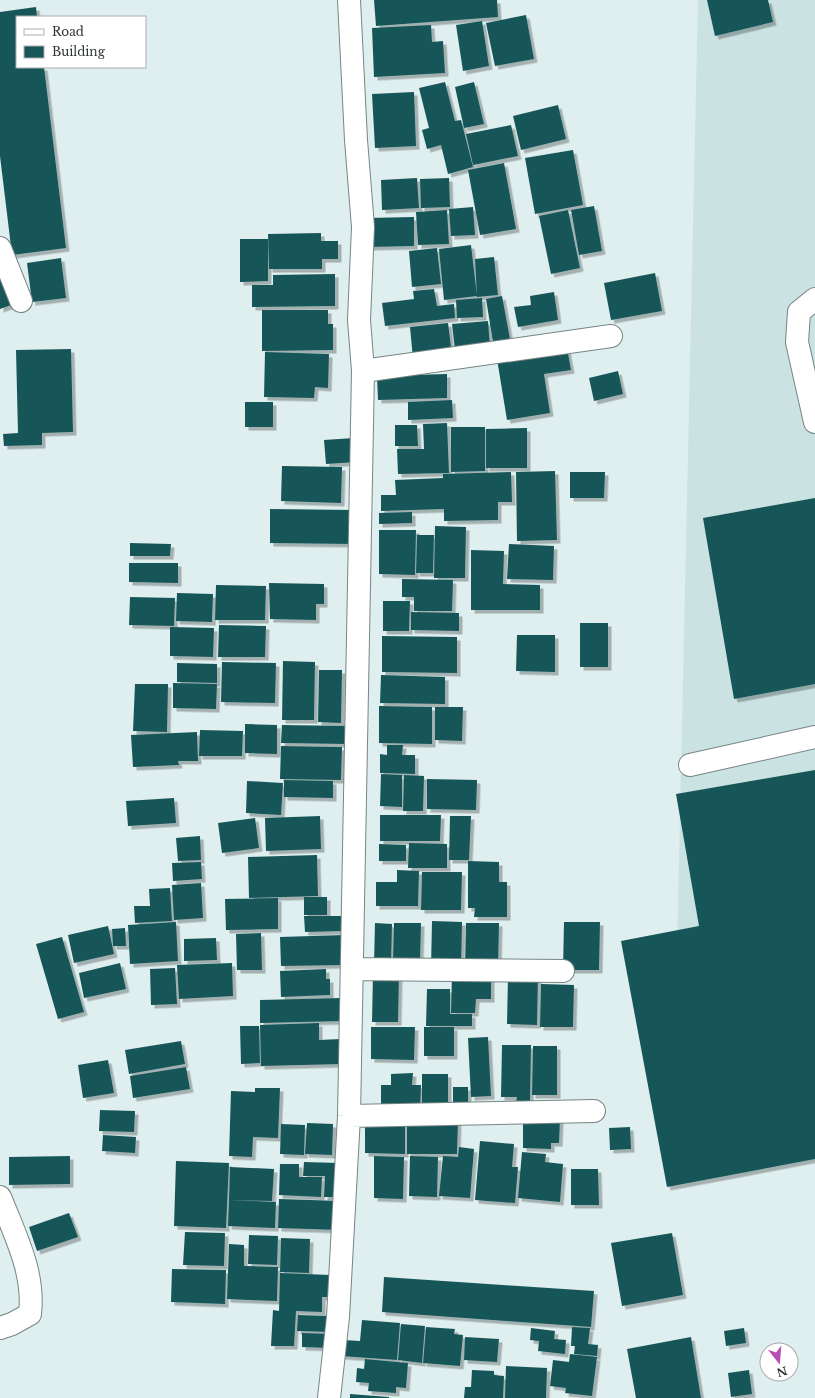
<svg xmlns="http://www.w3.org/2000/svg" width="815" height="1398" viewBox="0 0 815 1398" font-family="'Libre Baskerville',serif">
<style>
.built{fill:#cbe2e3}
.building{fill:#185659;filter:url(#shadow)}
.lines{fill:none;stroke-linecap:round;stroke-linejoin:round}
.minor-casing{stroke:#778585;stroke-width:24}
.minor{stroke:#fff;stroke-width:22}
</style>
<defs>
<filter id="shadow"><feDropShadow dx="3.5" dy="3.5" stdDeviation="0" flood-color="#0004"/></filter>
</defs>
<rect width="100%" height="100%" fill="#dfeeee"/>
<path class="built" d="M698 0H815V1154L672 1178Z"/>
<path class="building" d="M374 0H497L498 17 376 26Z
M707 0H768L773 22 715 36Z
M36 7 37 17H17V67H44L66 248 12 255 0 156V12Z
M526 15 534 59 495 66 486 23Z
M482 21 489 66 463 71 456 25Z
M431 25 432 42 443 41 445 73 374 77 372 28Z
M445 82 455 121 461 120 473 167 448 174 441 145 427 149 422 130 429 128 419 88Z
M474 82 484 124 464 128 455 87Z
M414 92 416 146 375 148 372 94Z
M558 105 566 139 521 150 513 116Z
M511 125 518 156 473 165 466 134Z
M573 150 583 205 535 214 525 158Z
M504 163 516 229 480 235 468 170Z
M417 178 419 208 382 210 381 180Z
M449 178 450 207 421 208 420 179Z
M594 206 602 251 579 255 571 210Z
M473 207 475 235 451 236 449 209Z
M447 210 449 244 418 245 416 212Z
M568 210 580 268 551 274 539 216Z
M414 217V246L368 247 367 218Z
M321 233V241H338V259H322V269H269L268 234Z
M240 239H268V281L240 282Z
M471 245 477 296 444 300 439 249Z
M437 248 441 284 412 287 409 251Z
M494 257 498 295 477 297 475 259Z
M61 258 66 298 32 302 27 263Z
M655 273 662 311 611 320 604 283Z
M335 274V306L252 307V285H273V275Z
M0 279 11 305 0 309Z
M434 289 437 306 454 304 455 318 385 326 382 303 414 299 413 291Z
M554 292 558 320 518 327 514 307 531 305 530 296Z
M502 296 510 339 493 342 486 299Z
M482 298 483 317 457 318 456 300Z
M262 310H328V324H333V350L262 351Z
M488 321 490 347 455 350 452 324Z
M448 323 452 355 413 359 410 327Z
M567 348 571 370 544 374 550 413 507 420 497 359Z
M71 349 73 432 42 433V445L4 446 3 434 18 433 16 350Z
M265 352 329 354 328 388 315 387 314 398 264 397Z
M618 371 623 394 594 401 589 378Z
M447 374V398L378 400 377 376Z
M452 400 453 418 408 420V402Z
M245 402H273V427H245Z
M447 423 449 473 398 474 397 449H424L423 424Z
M395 425H417L418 446H395Z
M451 427H485V471L451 472Z
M527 428V468H486V429Z
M354 438 356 462 326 464 324 440Z
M282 466 342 467 341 503 281 501Z
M555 471 557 540 517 541 516 472Z
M511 472 512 502H498V520L444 521V509L381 511V495H396L395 480 443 478V474Z
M570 472H605L604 498H570Z
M815 498V684L734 699 703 518Z
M270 509 354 510V544L270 543Z
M412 512V523L379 524V513Z
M435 526 466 527 465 578H434Z
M379 530H416L415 575 379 574Z
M417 535H434L433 573H416Z
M130 543 171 544 170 556H130Z
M509 544 554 546 553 580 507 579Z
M471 550 504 551 503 584 540 585V610H471Z
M129 563H178V583L129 582Z
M402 579 453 580 452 611H414V597H402Z
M269 583 324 584V604H316V620L270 619Z
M216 585 266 586 265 620H215Z
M177 593 213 594 212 622 176 621Z
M130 597 175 598 174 626 129 625Z
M383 601H410L409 631H383Z
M411 612 459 613V631L411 630Z
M580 623H608V667H580Z
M219 625 266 626 265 657H218Z
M170 627 214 628 213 657 170 656Z
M517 635H555V672L516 671Z
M382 636 457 637V673L382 672Z
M283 661 315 662 314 720H282Z
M222 662 276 663 275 703 221 702Z
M177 663 217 664V683L177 682Z
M319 670H342L341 723 318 722Z
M381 675 445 677V704L380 703Z
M173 683 217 684 216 709 173 708Z
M135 684H168L167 732 133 731Z
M379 706 432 707V744L379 743Z
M435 707H463L462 741 435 740Z
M245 724 277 725V754L245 753Z
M282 725 347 726V744L281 743Z
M200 730 243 731 242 756H199Z
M197 732 198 761H178L179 765 133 767 131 735Z
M387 745H403L402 755H415V774L380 773V754L387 755Z
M281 746 342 747 341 780 280 779Z
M815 770V1159L667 1187 621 941 699 926 676 794Z
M381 774 402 775V807L380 806Z
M404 775 424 776 423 811H403Z
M427 779 477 780 476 810 427 809Z
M284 780 333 781V798L284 797Z
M247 781 283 783 281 815 246 813Z
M174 798 176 823 128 826 126 801Z
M380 815H441L440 841H380Z
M320 816 321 849 266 851 265 818Z
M450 816H471L469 860H449Z
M255 818 259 848 222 853 218 823Z
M200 836 201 860 178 861 176 838Z
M409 843 447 844V868H408Z
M379 844 406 845V861H379Z
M317 855 318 896 249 898 248 857Z
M468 861 499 862V882H507V917H474L475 908H468Z
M201 862 202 879 173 881 172 863Z
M397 870 419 871 418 906H376V882H397Z
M422 872H462L461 910H421Z
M201 883 203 918 174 920 172 885Z
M170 888 172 921 135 923 134 906H150L149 889Z
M304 897H327V915H304Z
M278 898V929L226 930 225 899Z
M304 916H342L343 931 305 932Z
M432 921 462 922 461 968H431Z
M176 922 178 961 130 964 128 925Z
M564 922H600L599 970H563Z
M375 923 392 924 391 964H374Z
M394 923H421L420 961H393Z
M466 923H499L498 968 465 967Z
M108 926 114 954 74 963 68 935Z
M125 928 126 946H113L112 929Z
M261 933 262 970H237L236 934Z
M344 935 345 965 281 966 280 937Z
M62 937 84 1012 58 1019 36 944Z
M216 938 217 960 184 961V939Z
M120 963 126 989 84 998 79 973Z
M232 963 233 996 179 999 177 965Z
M175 968 177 1004 151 1005 150 969Z
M326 969V979H330V995L281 997 280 971Z
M373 973 399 974 398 1022H372Z
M452 975 491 976V999H476L475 1013H451Z
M508 976H538L537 1025 507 1024Z
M541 984 574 985 573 1027H540Z
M427 989H450V1014H472V1026H426Z
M342 998 343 1021 260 1023V1000Z
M319 1023V1040L341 1039 342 1064 261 1066 260 1025Z
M240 1026H259L260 1063 241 1064Z
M371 1027H415L414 1060 371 1059Z
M424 1027H454V1056H424Z
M488 1037 491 1096 471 1097 468 1038Z
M181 1041 185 1064 129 1074 125 1050Z
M502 1045H531L530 1103 516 1102 517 1097H501Z
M533 1046H557V1095H532Z
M108 1060 114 1093 83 1098 78 1065Z
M186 1067 190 1089 133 1098 130 1076Z
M413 1073 412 1085H421L420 1111 381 1110V1085H391V1074Z
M422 1074H448V1112H422Z
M453 1087H468V1112H453Z
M255 1088H280L278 1138 253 1137 252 1157 229 1156 231 1091 255 1092Z
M100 1110 135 1111 134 1132 99 1131Z
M523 1118 560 1119 559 1143H551V1149L523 1148Z
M365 1120 405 1121V1154L365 1153Z
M407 1120 458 1121 457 1154H407Z
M307 1123 333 1124 332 1155 305 1154Z
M281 1124 305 1125 304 1155 280 1154Z
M630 1127 631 1149 610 1150 609 1128Z
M103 1135 136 1137 135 1153 102 1151Z
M480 1141 514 1144 512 1167H518L515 1203 475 1200Z
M459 1147 474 1149 470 1198 439 1196 443 1156 458 1157Z
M522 1152 546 1154 545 1162 563 1164 560 1202 518 1198Z
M70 1156V1184L9 1185V1157Z
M374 1156 404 1157 403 1199 374 1198Z
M410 1156 438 1157 437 1197 409 1196Z
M176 1161 229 1163 226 1228 174 1226Z
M304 1162 339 1163 337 1197H324L325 1176H303Z
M280 1164H299V1177H322L321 1197 279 1195Z
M230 1167 274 1169 272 1201 229 1200Z
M571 1169H598L599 1205H571Z
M279 1199 340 1201 339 1230 278 1228Z
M229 1200 276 1202 275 1228 228 1226Z
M69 1213 78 1237 37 1251 29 1227Z
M185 1232 225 1233 224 1266 183 1265Z
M672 1233 683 1295 622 1306 611 1243Z
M249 1235 278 1236 277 1265 248 1264Z
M281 1238 310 1239 309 1273 280 1272Z
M229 1244 244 1245V1266L278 1267 277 1301 227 1299Z
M172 1269 226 1270 225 1304 171 1302Z
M280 1273 330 1275 329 1297H322V1312L296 1311 294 1346H271L273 1310 279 1311Z
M384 1277 594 1291 591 1327 382 1312Z
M298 1315 331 1316V1332L297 1331Z
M362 1320 400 1323 397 1360 341 1356 343 1340 360 1341Z
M401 1324 425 1326 422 1363 398 1360Z
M426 1327 455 1329 454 1334 463 1335 460 1366 423 1363Z
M572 1327 590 1328 588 1344 598 1345 597 1356 574 1354 575 1346H571Z
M531 1328 555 1331 554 1339 566 1340 565 1354 538 1351 539 1341 530 1340Z
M744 1328 746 1343 726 1346 724 1331Z
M302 1333 333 1334 332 1348 302 1347Z
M465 1337 499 1339 497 1362 464 1360Z
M691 1337 701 1398H636L627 1349Z
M570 1354 597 1357 592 1396 565 1393 566 1388 550 1386 553 1360 569 1362Z
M365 1359 408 1363 406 1388 396 1387V1393L368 1391 369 1383 356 1382 357 1368 364 1369Z
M506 1366 547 1368 546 1398H505Z
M472 1370 494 1371V1375L504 1376 503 1398H464L465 1387H471Z
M749 1370 752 1394 731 1397 728 1373Z
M350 1394 389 1397V1398H350Z"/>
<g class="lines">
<g class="minor-casing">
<path id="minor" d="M0 248 21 301
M815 299 799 312 797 342 815 422
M363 371 611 336
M690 765 815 737
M352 969 563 971
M349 1116 594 1111
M0 1197C15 1235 35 1273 30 1314L12 1324 0 1328
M329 1398 338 1317 349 1116 363 371 359 320 363 227 356 140 349 0"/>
</g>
<use href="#minor" class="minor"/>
</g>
<rect x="16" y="16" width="130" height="52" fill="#ffffff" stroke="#abadad"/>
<rect x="24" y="29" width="20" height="6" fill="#ffffff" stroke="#abadad"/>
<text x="52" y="36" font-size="12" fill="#2d3233">Road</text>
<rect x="24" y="46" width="20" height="12" fill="#185659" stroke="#abadad"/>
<text x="52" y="56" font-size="12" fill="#2d3233">Building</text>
<g transform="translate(779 1362) rotate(163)"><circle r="19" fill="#ffffff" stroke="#abadad"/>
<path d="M0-3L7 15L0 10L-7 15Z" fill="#b74fb3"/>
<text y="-6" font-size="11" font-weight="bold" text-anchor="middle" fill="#2d3233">N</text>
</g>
</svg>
